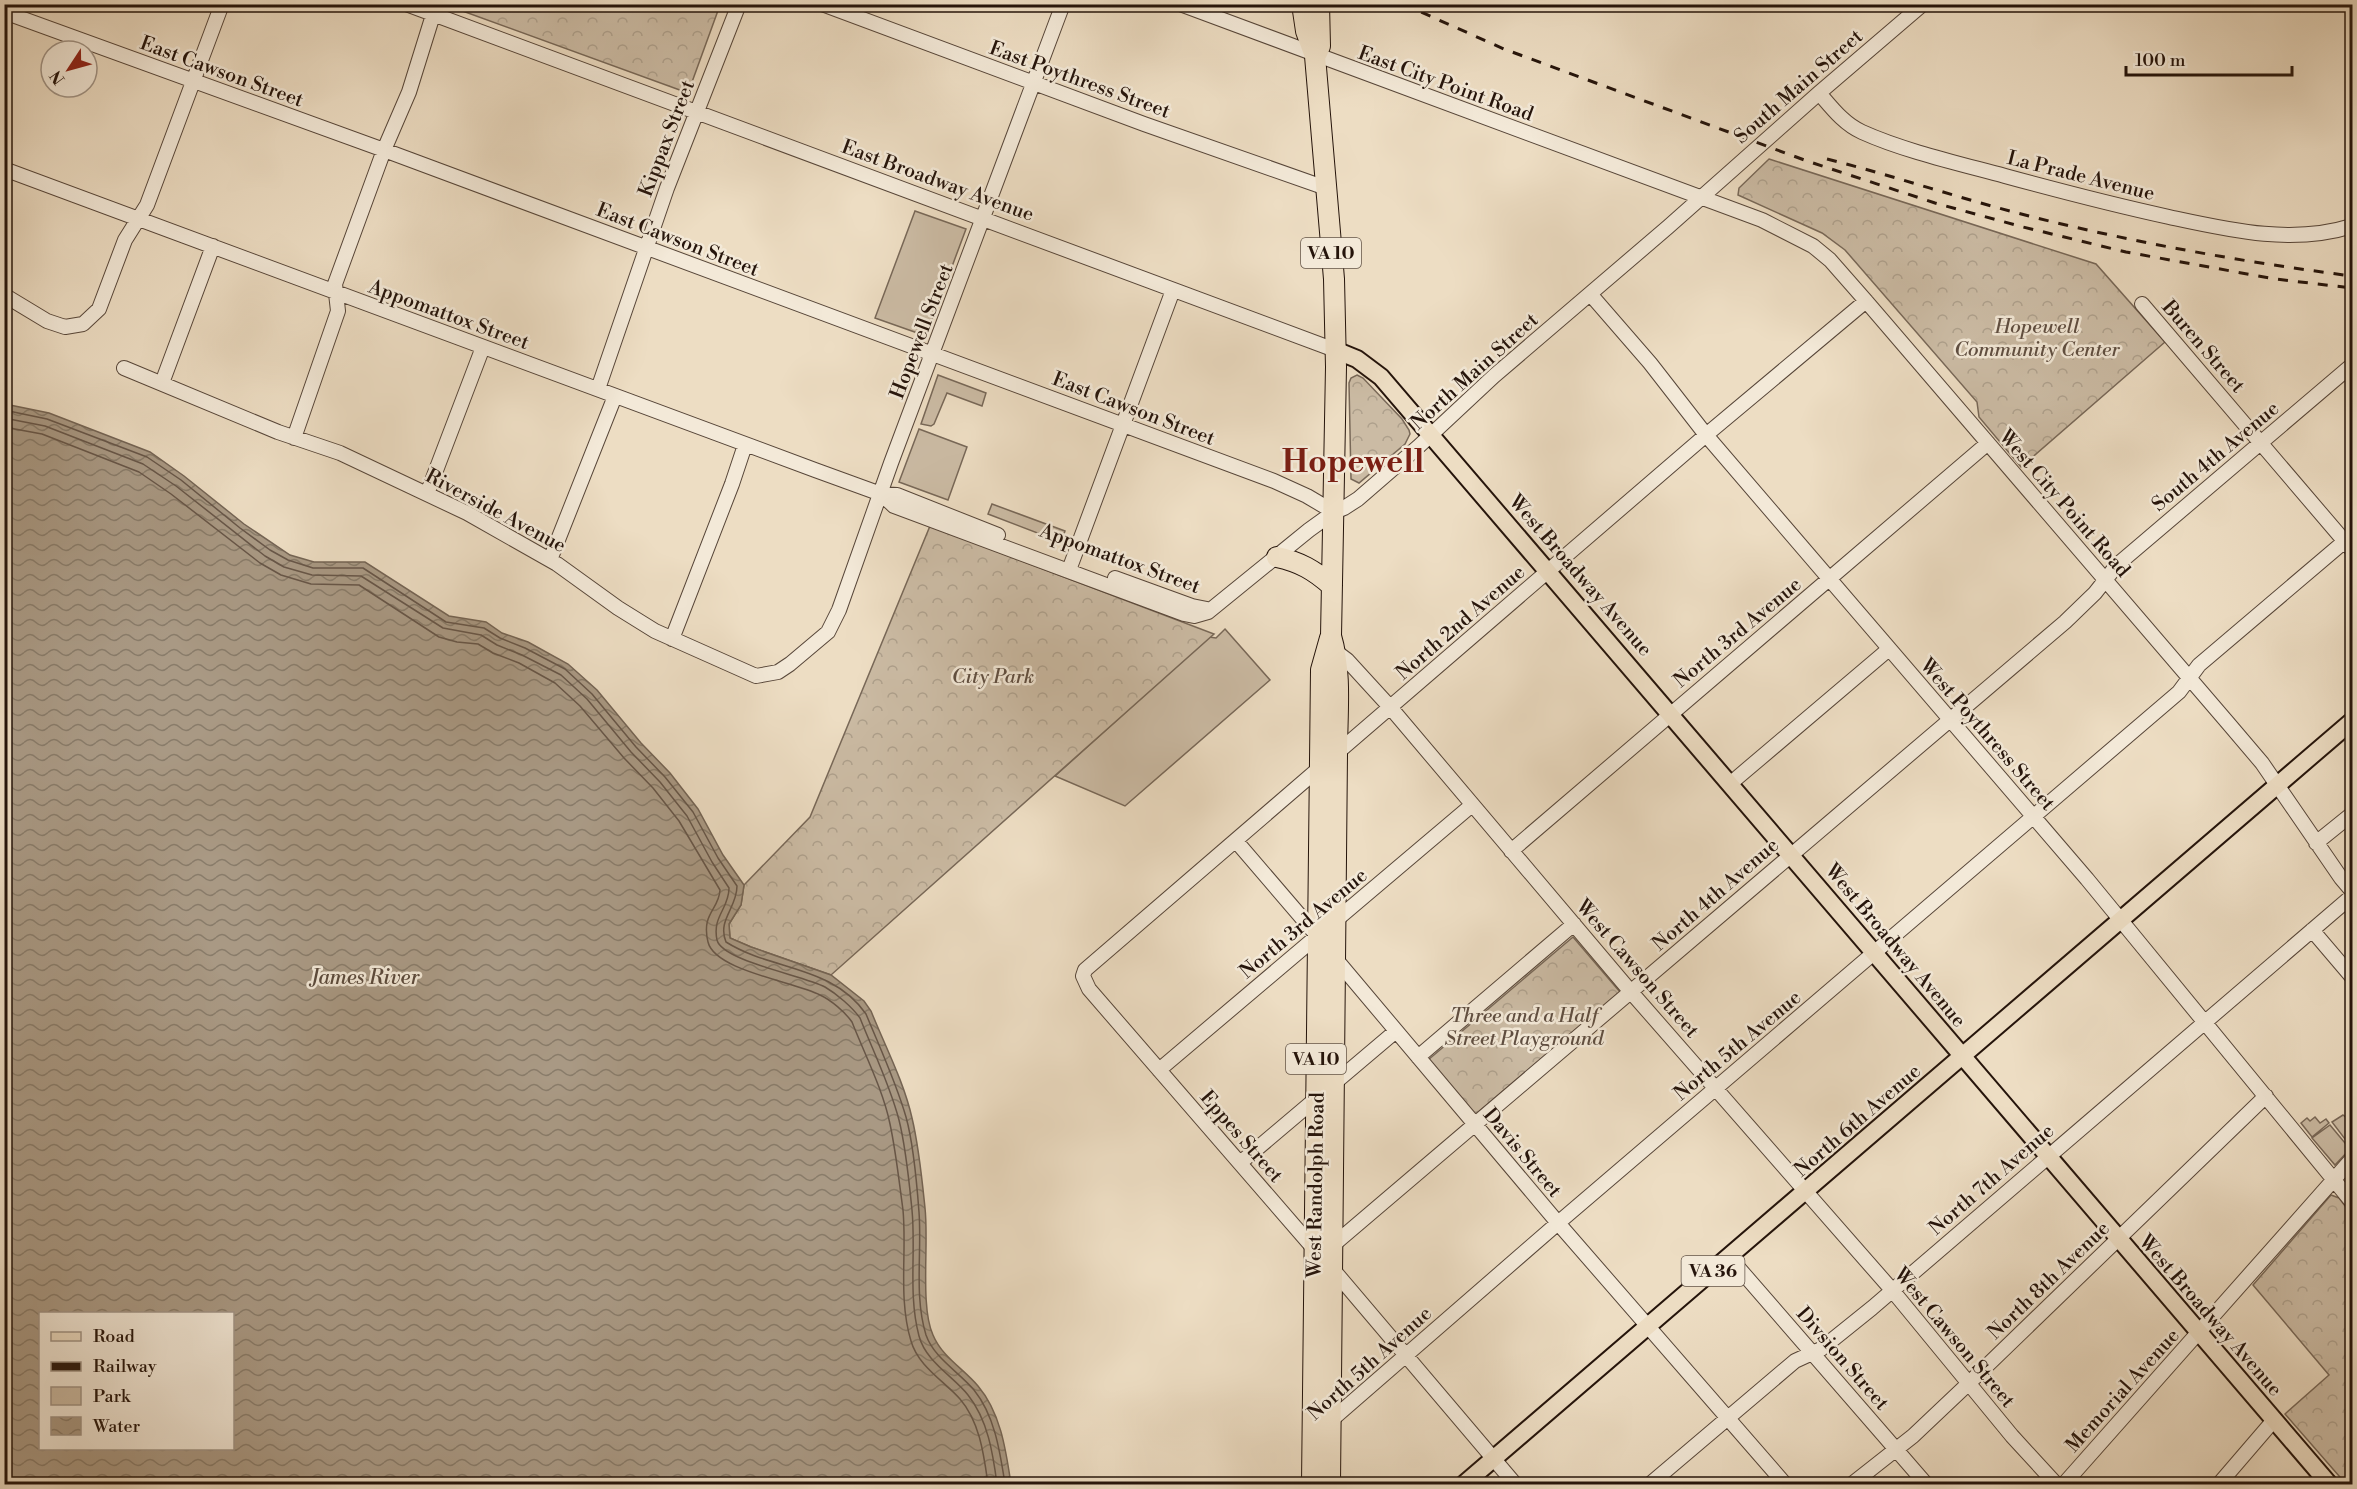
<svg xmlns="http://www.w3.org/2000/svg" width="2357" height="1489" viewBox="0 0 2357 1489" font-family="'Libre Bodoni',serif">
<style>
.green{fill:#cbbba4;stroke:#786858;stroke-width:1.5}
.forest{fill:url(#forest-crowns);stroke:#786858;stroke-width:1.5}
.water{fill:url(#water-waves);stroke:#746454;stroke-width:1.5;fill-rule:evenodd}
.lines{fill:none;stroke-linecap:round;stroke-linejoin:round}
.shore{stroke:#675648;stroke-width:1.5}
.minor-casing{stroke:#574639;stroke-width:16}
.major-casing{stroke:#25140b;stroke-width:20}
.highway-casing{stroke:#25140b;stroke-width:22}
.minor{stroke:#f3e9d8;stroke-width:14}
.major{stroke:#edddc3;stroke-width:16}
.highway{stroke:#edddc3;stroke-width:20}
.rail{stroke:#25140b;stroke-width:3;stroke-dasharray:10 10;stroke-linecap:butt}
.labels{text-anchor:middle;stroke-width:5;stroke-linejoin:round;paint-order:stroke}
.shield{fill:#f3e9d8;stroke:#635448;stroke-width:1.5}
.shield-label{font-size:18px;font-weight:bold;fill:#25140b}
.street-label{font-size:20px;fill:#25140b;stroke:#f3e9d8}
.park-label{font-size:20px;font-style:italic;fill:#5f4e41;stroke:#f3e9d8}
.water-label{font-size:21px;font-style:italic;fill:#5a493b;stroke:#f3e9d8}
.town-label{font-size:32px;font-weight:bold;fill:#7a1f14;stroke:#f3e9d8}
</style>
<defs>
<pattern id="forest-crowns" width="20" height="18" patternUnits="userSpaceOnUse" patternTransform="scale(1.5)"><rect width="20" height="18" fill="#cbbba4"/><path d="M2 6a3 3 0 1 1 6 0M12 15a3 3 0 1 1 6 0" fill="none" stroke="#aea08c"/></pattern>
<pattern id="water-waves" width="16" height="10" patternUnits="userSpaceOnUse" patternTransform="scale(1.5)"><rect width="16" height="10" fill="#a99984"/><path d="M0 5q4-4 8 0t8 0" fill="none" stroke="#897c6a"/></pattern>
</defs>
<rect width="100%" height="100%" fill="#edddc3"/>
<filter id="stains"><feTurbulence type="fractalNoise" baseFrequency=".00333" numOctaves="4"/><feColorMatrix values="0 0 0 0 .2 0 0 0 0 .09 0 0 0 0 .02 0 0 0 .5 -.17"/></filter>
<radialGradient id="worn" r=".72"><stop offset=".6" stop-color="#630" stop-opacity="0"/><stop offset="1" stop-color="#630" stop-opacity=".3"/></radialGradient>
<path class="green" d="M915 211 966 229 926 336 875 318Z
M938 375 986 393 982 406 947 393 934 424 931 426 921 424Z
M919 429 967 447 948 500 899 482Z
M992 504 1065 531 1061 542 988 514Z
M1225 629 1270 680 1125 806 1055 776 1209 637 1216 638Z
M2343 1115 2352 1122 2351 1147 2332 1122Z
M2315 1117 2320 1123 2326 1119 2329 1123 2312 1137 2301 1123 2307 1118 2310 1121Z
M2330 1125 2350 1149 2335 1165 2312 1138Z"/>
<path class="forest" d="M446 5H720L688 93Z
M1769 159 2096 264 2165 342 2021 467 1979 417 1977 402 1845 250 1822 233 1738 195 1739 188Z
M1357 375 1363 378 1402 419 1409 430 1410 434 1405 444 1359 483 1351 479 1349 383 1351 378Z
M930 526 1214 634 831 975 751 947 730 938 729 924 741 905 744 885 810 817Z
M1573 937 1620 992 1475 1115 1428 1060Z
M2331 1195 2339 1198 2352 1215V1484H2346L2285 1414 2329 1375 2253 1285Z"/>
<path class="water" d="M5 404 49 413 150 452 184 476 244 524 290 555 314 562H365L449 616 486 622 502 633 528 642 568 664 597 690 641 743 670 773 698 809 723 855 744 885 741 905 729 924 730 938 751 947 831 975 864 1001 871 1011C885 1046 904 1082 912 1118 919 1147 922 1179 925 1208 929 1243 920 1307 933 1335 942 1357 964 1369 978 1386 1001 1413 1006 1451 1011 1484H5ZM40 1314H232V1448H40Z"/>
<g class="lines">
<path class="shore" d="M4 410 47 419 147 457 181 480 240 528 270 550 288 560 313 568H363L446 622 484 628 500 638 525 648 565 669 592 694 636 747 665 777 693 812 718 858 737 886C737 908 717 920 726 942 772 971 832 965 866 1014 880 1048 896 1082 906 1117 913 1142 917 1185 919 1212 922 1252 914 1296 926 1335 934 1358 959 1372 974 1390 995 1416 1000 1452 1005 1484
M4 418 45 426 143 464 176 486 265 556 284 567 312 575 361 576 443 628 481 635 497 645 522 655 561 675 587 699 631 752 660 782 687 816 712 862 729 888C729 909 712 916 717 940 722 961 805 976 825 987 837 994 852 1007 860 1018 873 1051 890 1085 899 1120 906 1148 909 1180 912 1210 916 1252 908 1295 919 1336 926 1362 953 1376 968 1395 988 1420 993 1454 997 1484
M4 427 42 434 139 472 171 494 260 563 281 575 311 584 359 585 439 637 457 642 478 644 493 653 519 663 555 683 580 706 624 758 653 788 679 821 720 890C719 910 701 913 708 942 715 971 796 982 820 995 831 1000 845 1012 852 1022 865 1055 883 1090 890 1124 896 1152 899 1181 903 1210 907 1253 898 1298 911 1341 918 1366 944 1381 960 1399 980 1422 984 1456 988 1484"/>
<g class="minor-casing">
<path id="minor" d="M406 4 1335 350
M822 4 1144 124 1326 188
M1180 4 1762 220 1813 246 1830 260 1866 301 2228 723 2262 763 2341 878 2352 891
M4 12 384 150 1274 481 1307 496 1334 512
M1819 93C1832 108 1844 124 1862 132 1904 151 1961 164 2005 176 2060 191 2114 205 2169 217 2229 230 2292 245 2352 226
M4 169 815 470 881 494 897 495 998 535
M4 295 47 321 65 327 83 324 99 309 125 240 147 205 222 4
M1591 295 1650 363 1706 435 2087 879 2352 1202
M2142 304 2352 550
M124 368 278 432 340 453 467 513 557 564 618 608 655 631 756 676 778 672 790 664 828 632 839 610 891 463 1063 4
M162 383 213 246
M598 389 667 188 739 4
M294 438 338 311 335 284 384 150 409 92 433 15
M427 494 483 347
M881 494 894 506 1184 614 1194 616 1208 612 1309 530 1334 512 1344 508 1358 499 1418 447 1494 376 1668 227 1819 93 1923 4
M550 560 615 396
M1069 570 1173 290
M1115 578 1192 606 1207 609
M672 639 732 484 745 445
M1331 648 1347 660 1390 707 1631 992 1892 1290 2012 1436 2056 1484
M1731 783 1889 649
M1236 841 1320 939
M2316 843 2352 814
M1511 851 1988 443
M2312 930 2352 977
M1334 957 1558 1223 1785 1484
M1418 1057 1574 924
M1159 1070 1472 805
M1240 1163 1396 1031
M1329 1246H1332L2065 622 2095 593 2117 565 2352 365
M1315 1250 1089 989 1083 976 1085 970 1706 435 1866 301
M1729 1257 1926 1484
M1330 1266 1515 1484
M1328 1423 1558 1223 2179 692 2199 665 2352 535
M1650 1484 1795 1361 1821 1349 1872 1308 2352 896
M1852 1484 1913 1436 1969 1383 2266 1096
M2064 1484 2352 1159
M2219 1484 2274 1420"/>
</g>
<g class="major-casing">
<path id="major" d="M1335 350 1357 359 1381 377 2329 1484
M1464 1484 2352 721"/>
</g>
<g class="highway-casing">
<path id="highway" d="M1302 4 1306 31 1315 56 1334 279 1336 367 1331 636C1342 673 1337 715 1337 753L1330 1484
M1317 53 1320 46 1319 4
M1277 557C1300 562 1314 570 1332 586
M1312 1484 1321 670 1330 638"/>
</g>
<use href="#minor" class="minor"/>
<use href="#major" class="major"/>
<use href="#highway" class="highway"/>
<path class="rail" d="M1403 4 1504 49 1807 161 1935 203 2023 227 2126 252 2275 279 2352 288
M1827 159C1895 176 1961 199 2029 216 2136 243 2243 262 2352 276"/>
</g>
<g class="labels">
<g class="shield">
<rect x="1301" y="238" width="60" height="30" rx="4.5"/>
<rect x="1286" y="1044" width="60" height="30" rx="4.5"/>
<rect x="1681.5" y="1256" width="63" height="30" rx="4.5"/>
</g>
<g class="shield-label">
<text x="1331" y="259">VA 10</text>
<text x="1316" y="1065">VA 10</text>
<text x="1713" y="1277">VA 36</text>
</g>
<g class="street-label">
<text transform="translate(222 71) rotate(20)" y="7">East Cawson Street</text>
<text transform="translate(1080 79) rotate(20)" y="7">East Poythress Street</text>
<text transform="translate(1446 83) rotate(20)" y="7">East City Point Road</text>
<text transform="translate(1798 86) rotate(-41)" y="7">South Main Street</text>
<text transform="translate(666 138) rotate(-69)" y="7">Kippax Street</text>
<text transform="translate(2081 175) rotate(14)" y="7">La Prade Avenue</text>
<text transform="translate(938 180) rotate(20)" y="7">East Broadway Avenue</text>
<text transform="translate(678 239) rotate(21)" y="7">East Cawson Street</text>
<text transform="translate(449 314) rotate(20)" y="7">Appomattox Street</text>
<text transform="translate(921 331) rotate(-69)" y="7">Hopewell Street</text>
<text transform="translate(2204 346) rotate(49)" y="7">Buren Street</text>
<text transform="translate(1474 371) rotate(-42)" y="7">North Main Street</text>
<text transform="translate(1134 408) rotate(21)" y="7">East Cawson Street</text>
<text transform="translate(2215 456) rotate(-40)" y="7">South 4th Avenue</text>
<text transform="translate(2065 503) rotate(49)" y="7">West City Point Road</text>
<text transform="translate(496 510) rotate(28)" y="7">Riverside Avenue</text>
<text transform="translate(1120 558) rotate(20)" y="7">Appomattox Street</text>
<text transform="translate(1581 575) rotate(49)" y="7">West Broadway Avenue</text>
<text transform="translate(1460 622) rotate(-41)" y="7">North 2nd Avenue</text>
<text transform="translate(1737 632) rotate(-40)" y="7">North 3rd Avenue</text>
<text transform="translate(1988 734) rotate(49)" y="7">West Poythress Street</text>
<text transform="translate(1715 894) rotate(-41)" y="7">North 4th Avenue</text>
<text transform="translate(1303 923) rotate(-40)" y="7">North 3rd Avenue</text>
<text transform="translate(1896 945) rotate(50)" y="7">West Broadway Avenue</text>
<text transform="translate(1638 968) rotate(49)" y="7">West Cawson Street</text>
<text transform="translate(1737 1045) rotate(-40)" y="7">North 5th Avenue</text>
<text transform="translate(1857 1120) rotate(-41)" y="7">North 6th Avenue</text>
<text transform="translate(1242 1136) rotate(49)" y="7">Eppes Street</text>
<text transform="translate(1523 1152) rotate(50)" y="7">Davis Street</text>
<text transform="translate(1991 1179) rotate(-41)" y="7">North 7th Avenue</text>
<text transform="translate(1315 1185) rotate(-89)" y="7">West Randolph Road</text>
<text transform="translate(2048 1280) rotate(-44)" y="7">North 8th Avenue</text>
<text transform="translate(2211 1315) rotate(49)" y="7">West Broadway Avenue</text>
<text transform="translate(1955 1337) rotate(50)" y="7">West Cawson Street</text>
<text transform="translate(1843 1358) rotate(49)" y="7">Divsion Street</text>
<text transform="translate(1369 1363) rotate(-42)" y="7">North 5th Avenue</text>
<text transform="translate(2122 1390) rotate(-48)" y="7">Memorial Avenue</text>
</g>
<g class="park-label">
<text x="2037" y="333">Hopewell<tspan x="2037" dy="23">Community Center</tspan></text>
<text x="993" y="683">City Park</text>
<text x="1524" y="1022">Three and a Half<tspan x="1524" dy="23">Street Playground</tspan></text>
</g>
<g class="water-label">
<text x="365" y="984">James River</text>
</g>
<g class="town-label">
<text x="1353" y="472">Hopewell</text>
</g>
</g>
<rect width="2357" height="1489" fill="none" stroke="#edddc3" stroke-width="24"/>
<rect x="6" y="6" width="2345" height="1477" fill="none" stroke="#25140b" stroke-width="3"/>
<rect x="12" y="12" width="2333" height="1465" fill="none" stroke="#25140b" stroke-width="1.5"/>
<rect x="39" y="1312" width="195" height="138" fill="#f3e9d8" stroke="#a19486" stroke-width="1.5"/>
<rect x="51" y="1332" width="30" height="9" fill="#edddc3" stroke="#a19486" stroke-width="1.5"/>
<text x="93" y="1342" font-size="18" fill="#25140b">Road</text>
<rect x="51" y="1362" width="30" height="9" fill="#25140b" stroke="#a19486" stroke-width="1.5"/>
<text x="93" y="1372" font-size="18" fill="#25140b">Railway</text>
<rect x="51" y="1387" width="30" height="18" fill="#cbbba4" stroke="#a19486" stroke-width="1.5"/>
<text x="93" y="1402" font-size="18" fill="#25140b">Park</text>
<rect x="51" y="1417" width="30" height="18" fill="url(#water-waves)" stroke="#a19486" stroke-width="1.5"/>
<text x="93" y="1432" font-size="18" fill="#25140b">Water</text>
<g transform="translate(69 69) rotate(234)"><circle r="28" fill="#f3e9d8" stroke="#a19486" stroke-width="1.5"/>
<path d="M0-4.5L10 22L0 15L-10 22Z" fill="#8f2418"/>
<text y="-9" font-size="16" font-weight="bold" text-anchor="middle" fill="#25140b">N</text>
</g>
<path d="M2126 66v9h166v-9" fill="none" stroke="#25140b" stroke-width="3"/>
<text x="2135" y="66" font-size="18" fill="#25140b" stroke="#f3e9d8" stroke-width="4.5" paint-order="stroke">100 m</text>
<rect width="100%" height="100%" filter="url(#stains)"/>
<rect width="100%" height="100%" fill="url(#worn)"/>
</svg>
